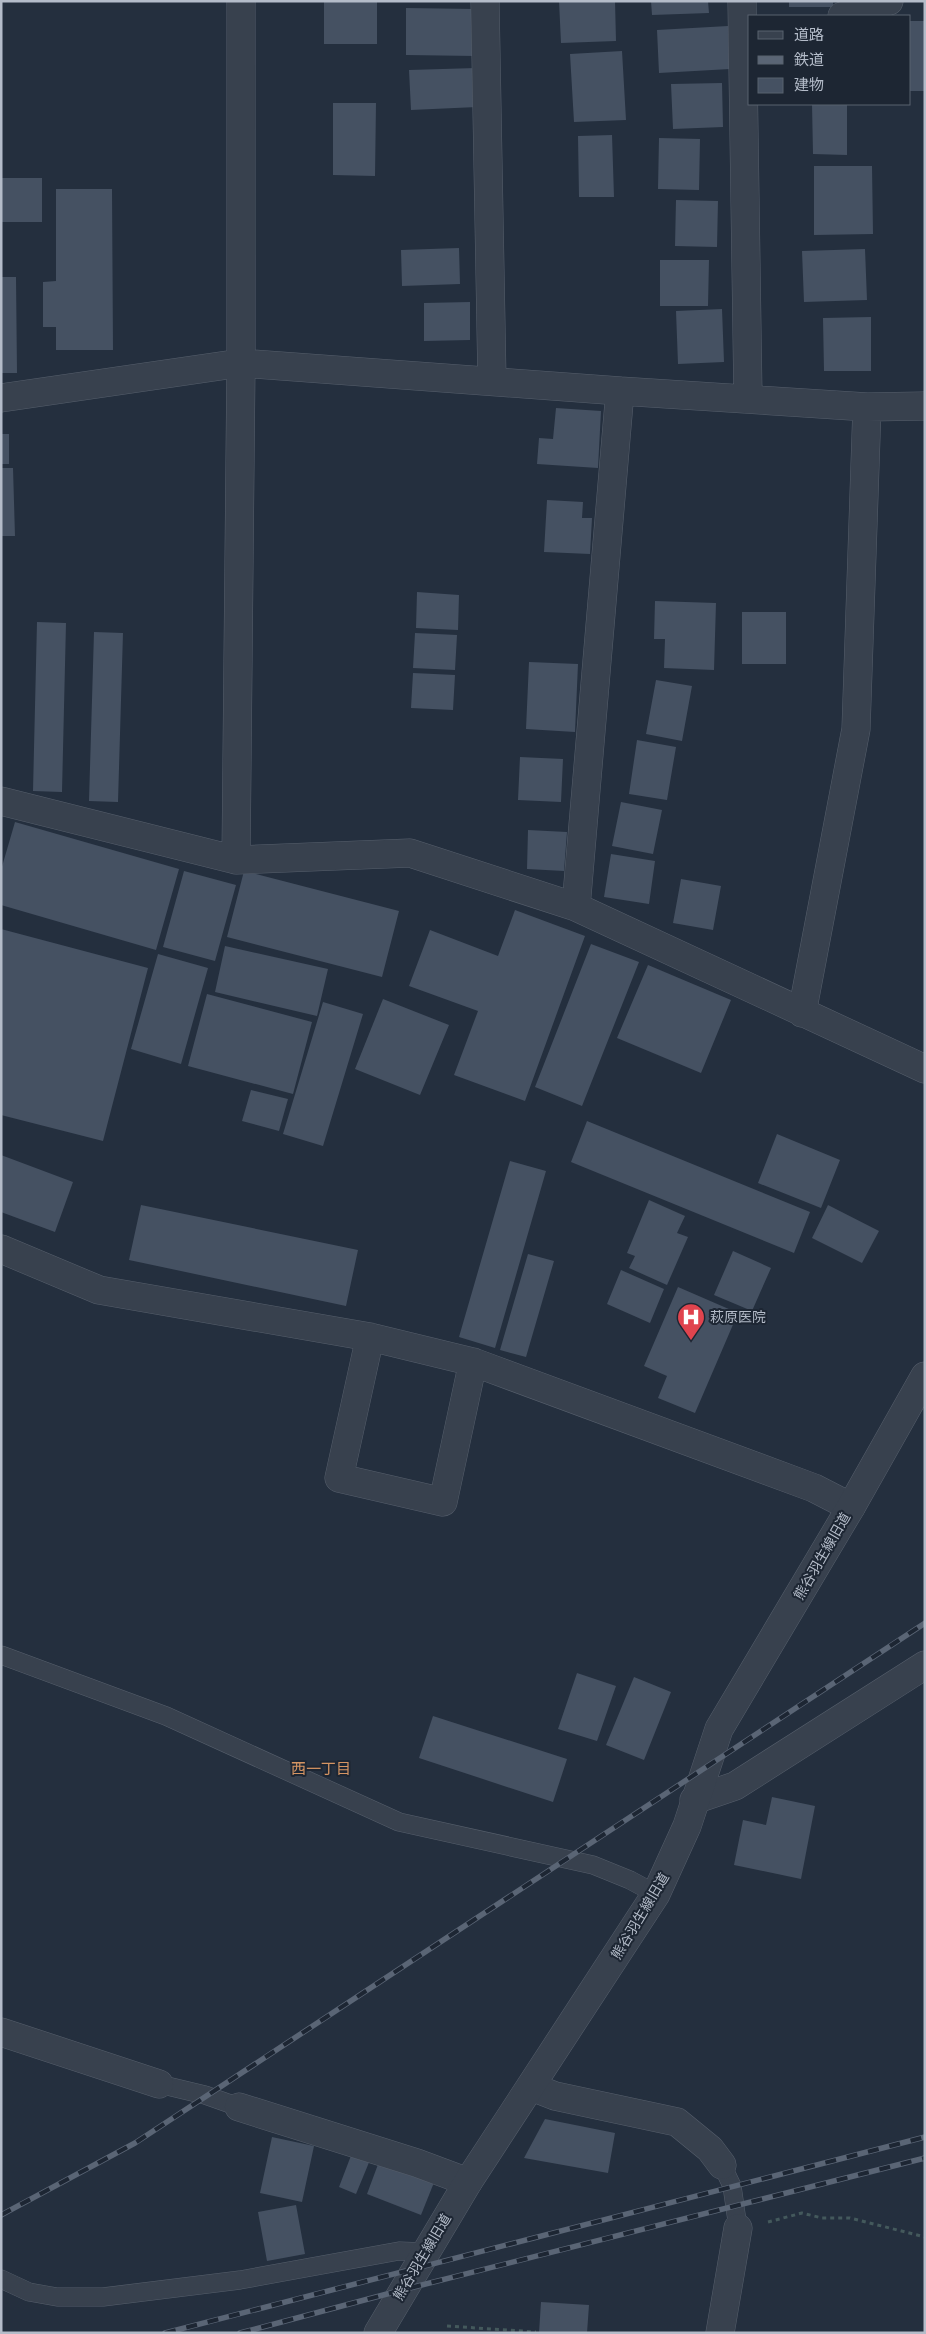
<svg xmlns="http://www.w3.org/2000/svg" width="926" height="2334" viewBox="0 0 926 2334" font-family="Karla,'Noto Sans JP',sans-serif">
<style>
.building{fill:#455162}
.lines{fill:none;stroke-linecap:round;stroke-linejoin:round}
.service-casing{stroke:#565f6c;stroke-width:19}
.minor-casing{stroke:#565f6c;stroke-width:29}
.tertiary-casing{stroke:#565f6c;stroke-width:29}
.path{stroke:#44595c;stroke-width:3;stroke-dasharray:4 4;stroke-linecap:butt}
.service{stroke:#38414e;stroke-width:18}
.minor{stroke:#38414e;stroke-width:28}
.tertiary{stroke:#38414e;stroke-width:28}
.rail-casing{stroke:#5a6575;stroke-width:5.5}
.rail{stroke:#1d2633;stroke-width:4;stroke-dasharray:11;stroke-linecap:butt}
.labels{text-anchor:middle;stroke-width:4;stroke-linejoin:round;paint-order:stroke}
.poi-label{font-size:14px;fill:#b4bcc9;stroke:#1d2633;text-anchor:start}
.street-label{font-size:14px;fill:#b4bcc9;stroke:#1d2633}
.neighbourhood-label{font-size:15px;fill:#d59563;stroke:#1d2633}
</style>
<rect width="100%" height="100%" fill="#242f3e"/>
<path class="building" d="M324 1H377V44H324Z
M559 1H615L616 41 561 43Z
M651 1H708L709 13 652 15Z
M789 1H833V7H789Z
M406 8 475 9V56L406 55Z
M910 21H925V91H910Z
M728 26 730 69 659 73 657 30Z
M622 51 626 120 574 122 570 54Z
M476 68 477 107 411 110 409 70Z
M722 83 723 127 673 129 671 84Z
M333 103H376L375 176 333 175Z
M812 104H847V155L813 154Z
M612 135 614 197H579L578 136Z
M659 138 700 139 699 190 658 189Z
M814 166H872L873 234 814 235Z
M2 178H42V222H2Z
M56 189H112L113 350H56V327H43V282L56 281Z
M676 200 718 201 717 247 675 246Z
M459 248 460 284 402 286 401 250Z
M865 249 867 300 804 302 802 251Z
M660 260H709L708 306H660Z
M1 277H16L17 373H1Z
M470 302V340L424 341V303Z
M722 309 724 362 678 364 676 311Z
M871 317V371H824L823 318Z
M556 408 601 411 598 468 537 464 539 438 553 439Z
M1 434H9V464H1Z
M1 468H13L15 536H1Z
M547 500 583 502 582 518H592L590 554 544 552Z
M417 592 459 595 458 630 416 628Z
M655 601 716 603 714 670 664 668 665 639H654Z
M742 612H786V664H742Z
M37 622 66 623 62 792 33 791Z
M94 632 123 633 118 802 89 801Z
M415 633 457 635 455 670 413 668Z
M529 662 578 664 575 732 526 729Z
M413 673 455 675 453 710 411 708Z
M656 680 692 686 682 741 646 734Z
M637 740 676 747 667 800 629 794Z
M520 757 563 759 561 802 518 800Z
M621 802 662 810 653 854 612 846Z
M15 822 179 869 156 950 1 905V870Z
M528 830 567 832 564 871 527 869Z
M611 854 655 861 649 904 604 897Z
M184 871 236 885 215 961 163 947Z
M244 871 399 911 382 977 227 937Z
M681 879 721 886 713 930 673 923Z
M515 910 585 936 525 1101 454 1075 478 1011 409 986 430 930 498 956Z
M1 929 148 968 103 1141 1 1115Z
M591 944 639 962 582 1106 535 1087Z
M225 946 328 969 317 1016 215 992Z
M158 954 208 968 181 1064 131 1049Z
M648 965 731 1000 701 1073 617 1038Z
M207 994 312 1022 293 1094 188 1066Z
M383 999 449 1025 420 1095 355 1069Z
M323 1002 363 1014 323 1146 283 1134Z
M251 1090 288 1099 279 1131 242 1121Z
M587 1121 810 1212 794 1253 571 1162Z
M777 1134 840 1160 821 1208 758 1183Z
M1 1155 73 1182 55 1232 1 1212Z
M510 1161 546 1171 495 1348 459 1337Z
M649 1200 685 1216 677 1233 688 1237 667 1285 629 1268 635 1256 627 1253Z
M141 1205 358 1250 346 1306 129 1260Z
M828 1205 879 1231 862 1263 812 1238Z
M733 1251 771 1268 752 1311 714 1295Z
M528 1254 554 1261 526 1357 500 1350Z
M621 1270 664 1289 650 1323 607 1304Z
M678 1287 738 1313 695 1413 658 1398 667 1376 644 1366Z
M577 1673 616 1686 597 1741 558 1729Z
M634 1677 671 1692 644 1760 606 1745Z
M433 1716 567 1759 553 1802 419 1758Z
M772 1797 815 1806 801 1879 734 1865 743 1820 766 1825Z
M545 2119 615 2133 608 2173 524 2158Z
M272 2137 314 2146 302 2202 260 2193Z
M352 2153 370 2160 356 2194 339 2187Z
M380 2159 435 2180 421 2215 367 2194Z
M296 2205 305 2254 267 2261 258 2212Z
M541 2302 589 2305 587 2333H539Z"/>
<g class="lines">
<g class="service-casing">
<path id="service" d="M1 1655 166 1716 399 1822 593 1865 630 1880 656 1894
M159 2084 205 2095 239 2107
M722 2165 732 2186 738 2228
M1 2279 29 2292 57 2297H103L240 2280 399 2251 425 2252"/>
</g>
<g class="minor-casing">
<path id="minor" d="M485 1 492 381
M742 1 748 398
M842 16 889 1
M1 398 241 363 620 391 867 407 925 406
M1 801 236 860 410 853 576 907 925 1069
M236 860 241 363V1
M576 907 620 391
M802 1013 856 729 867 407
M1 1249 99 1290 370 1337 473 1362 814 1488 851 1507
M370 1337 339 1478 443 1502 473 1362
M694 1800 735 1786 925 1665
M1 2032 159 2084
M532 2087 555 2096 677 2122 710 2149 722 2165
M239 2107 417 2163 468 2182
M720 2333 738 2228"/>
</g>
<g class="tertiary-casing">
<path id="tertiary" d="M378 2333 468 2182 656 1894 687 1826 719 1729 851 1507 925 1376"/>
</g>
<path class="path" d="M768 2222 802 2213 822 2218H850L925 2237
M447 2326 536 2332"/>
<use href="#service" class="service"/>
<use href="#minor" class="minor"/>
<use href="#tertiary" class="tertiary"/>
<g class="rail-casing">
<path id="rail" d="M1 2215 135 2143 925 1623
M165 2333 925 2137
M240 2333 402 2290 925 2158"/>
</g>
<use href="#rail" class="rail"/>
</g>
<defs>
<g id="hospital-pin" transform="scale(1.4375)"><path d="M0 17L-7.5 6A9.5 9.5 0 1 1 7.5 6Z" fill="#e0444e" stroke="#1d2633"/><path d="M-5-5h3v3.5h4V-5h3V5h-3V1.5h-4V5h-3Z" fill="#fff"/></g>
</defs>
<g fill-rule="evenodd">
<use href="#hospital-pin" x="691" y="1317"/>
</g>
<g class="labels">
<g class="poi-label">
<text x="710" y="1322">萩原医院</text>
</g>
<g class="street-label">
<text transform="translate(822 1556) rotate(-60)" y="5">熊谷羽生線旧道</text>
<text transform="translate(640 1916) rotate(-59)" y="5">熊谷羽生線旧道</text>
<text transform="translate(422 2257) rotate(-59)" y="5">熊谷羽生線旧道</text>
</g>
<g class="neighbourhood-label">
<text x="321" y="1774">西一丁目</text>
</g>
</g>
<rect width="926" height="2334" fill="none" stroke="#b4bcc9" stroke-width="5"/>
<rect x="748" y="15" width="162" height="90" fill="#1d2633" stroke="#59626f"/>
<rect x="758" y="31" width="25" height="8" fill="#38414e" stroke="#59626f"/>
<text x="794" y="40" font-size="15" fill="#b4bcc9">道路</text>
<rect x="758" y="56" width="25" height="8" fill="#5a6575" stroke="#59626f"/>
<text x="794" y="65" font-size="15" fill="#b4bcc9">鉄道</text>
<rect x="758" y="78" width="25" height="15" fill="#455162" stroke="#59626f"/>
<text x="794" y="90" font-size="15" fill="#b4bcc9">建物</text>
</svg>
